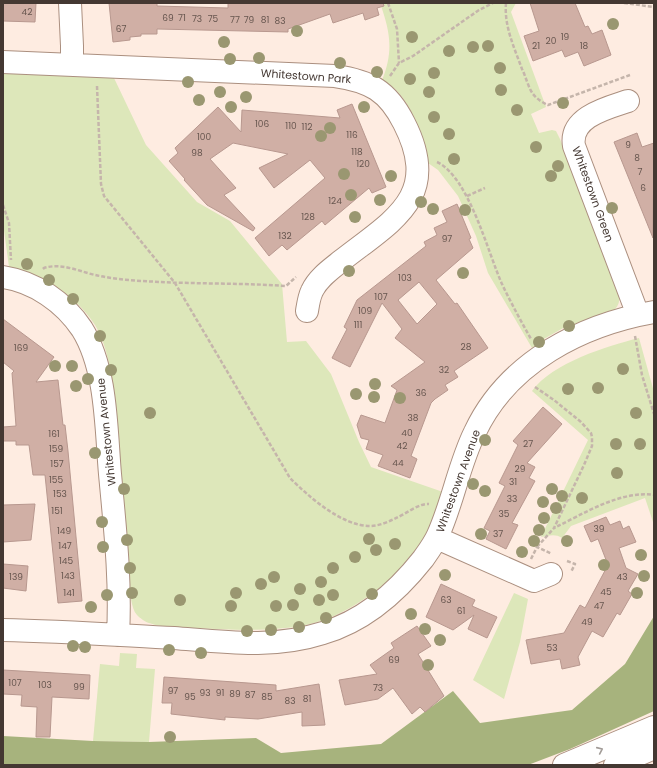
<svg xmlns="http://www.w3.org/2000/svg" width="657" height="768" viewBox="0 0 657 768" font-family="Poppins,sans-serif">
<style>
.green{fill:#dde7ba}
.forest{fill:#a7b37d}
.building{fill:#d0afa5;stroke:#b8988f;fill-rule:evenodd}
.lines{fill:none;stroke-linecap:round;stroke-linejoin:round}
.minor-casing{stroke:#ab8f7f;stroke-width:24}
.highway-casing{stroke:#ab8f7f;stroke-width:24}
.path{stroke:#c5b5ab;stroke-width:2.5;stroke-dasharray:4 2;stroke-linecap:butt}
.minor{stroke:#fff;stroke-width:22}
.highway{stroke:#fff;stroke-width:22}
.tree{fill:#9a9771}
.oneway{stroke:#a29c98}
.labels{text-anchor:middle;stroke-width:3;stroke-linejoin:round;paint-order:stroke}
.number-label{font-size:9px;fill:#67564f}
.street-label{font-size:11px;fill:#443832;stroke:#fff}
</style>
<rect width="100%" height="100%" fill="#feece1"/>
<path class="green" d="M380 3H516L511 12 546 107 531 114 539 133 552 130 556 131 560 139 617 282C619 292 623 303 613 311L565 327 542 340 532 348 488 273 476 236 458 196 438 170 428 163C423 138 414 108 395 89 391 86 386 83 382 80 394 51 390 31 380 3Z
M3 73 114 78 146 145 197 202 230 221 282 284 287 342 306 341 331 374 359 442 371 467 443 492C438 506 433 521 426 534 412 562 387 585 361 601 345 612 325 621 306 625 270 632 233 630 197 628 182 628 164 628 149 623 145 622 140 618 137 615 131 609 130 591 129 583 125 531 121 480 116 429 112 394 113 355 95 325 75 294 44 276 9 267L3 223Z
M639 338 654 392V525L645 498 571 526 562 538C555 533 548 536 541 537L588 440 532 391C552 363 607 346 639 338Z
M514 593 528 599 520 642 504 699 473 680Z
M120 653 137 654 136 668 155 669 149 742 93 741 100 664 119 666Z"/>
<path class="forest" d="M654 616V711L570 749 528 765H3V736L93 741 149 742 256 738 281 753 381 744 453 691 480 723 572 710 625 664Z"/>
<path class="building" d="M3 3H36L35 22 3 21Z
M109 3H157V6L228 8V3H383L384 6 377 8 379 15 365 20 363 13 333 23 330 14 288 29V32L157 29V34H141V36L130 37V40L113 42Z
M530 3H575L585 27 588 26 592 34 602 30 611 55 584 66 578 52 565 57 562 50 533 61 524 36 539 31Z
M352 104 386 187 372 193 369 188 325 225 322 221 287 250 282 245 269 256 255 238 325 178 310 160 274 188 259 168 288 154 233 143 210 159 236 188 224 195 255 228 253 231 207 205 184 180 185 179 169 161 178 153 175 148 218 107 241 132 242 110 340 118 337 110Z
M637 133 642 147 654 143 653 238 614 142Z
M457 204 471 238 469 239 473 248 436 280 455 304 457 303 488 348 454 371 458 377 445 385 448 390 435 399 431 403 411 456 417 459 410 478 378 466 383 455 366 449 369 440 361 438 357 425 361 415 385 423 397 390 391 386 425 362 395 338 402 329 382 303 350 367 332 358 347 329 344 327 357 300 426 246 424 242 437 235 434 228 447 222 442 211ZM419 282 437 304 417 324 398 300Z
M3 319 54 357 36 382 58 380 63 425H65L68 451 82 601 58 603 45 475H33L29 445H16V441H3V427L16 426 12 373 14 371 3 362Z
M543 407 562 424 527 463 535 467 529 478 535 481 512 523 518 525 506 549 486 539 490 531 484 528 505 486 499 483 518 445 513 441Z
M35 504 31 540 3 542V505Z
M606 517 610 525 620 521 623 529 629 526 636 542 619 548 626 568 638 574 628 591 632 594 620 615 617 613 603 637 592 631 578 657 580 665 562 669 560 659 531 664 526 640 564 633 580 605 585 608 608 565 598 539 591 542 584 526Z
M3 564 28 566 26 591 3 588Z
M441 584 475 600 472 606 497 617 487 638 468 629 474 615 453 630 426 617Z
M417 626 431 646 418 654 444 696 425 712 420 707 412 714 393 688 378 699 345 705 339 680 377 674 370 665 394 648 391 643Z
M3 670 90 675 89 699 52 697 50 737H36L37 707 21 706 22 695 3 694Z
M164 677 276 685V691L319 684 325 725 302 726V712L258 719 225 717V720L171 714 172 703H162Z"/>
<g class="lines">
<g class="minor-casing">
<path id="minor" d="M70 3 72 46V65
M3 62 335 76C370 81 388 91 404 123 442 197 393 220 341 261 331 269 318 278 312 291 309 297 308 305 307 311
M628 101C607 108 569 117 574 146L638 315
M3 277C35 282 64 302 82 329 107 369 106 429 110 474 115 528 121 581 118 635
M437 538 534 581 551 574
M3 630C60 631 117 635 174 638 225 642 273 649 323 633 364 621 397 592 423 559 428 552 434 544 438 535 453 502 459 464 475 432 508 362 581 325 654 312"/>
</g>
<g class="highway-casing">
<path id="highway" d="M564 765 654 727
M615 765 654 748"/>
</g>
<path class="path" d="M388 3 397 29 399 63
M506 3C504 26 514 47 522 69 526 77 528 87 533 94 537 99 543 103 548 105L630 75
M624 3 654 7
M390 76 399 63 413 56 479 10 493 3
M97 86 101 184 104 196 175 283 290 478C309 497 342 526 370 526 379 526 388 522 396 518 406 514 419 503 429 504
M437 162C469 177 488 253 502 284 511 303 521 321 531 339
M467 196 485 188
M3 205 9 223 11 260
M43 269 44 268C63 262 82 273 100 276 120 280 141 281 161 282 202 284 244 283 286 286L296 277
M635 336 642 375 654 414
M535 387 554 400 581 422 591 433 592 437V446L584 465 554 528C583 514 621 490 654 495
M537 547 554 528
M531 559 537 547 552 554
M567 561 575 564 571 572"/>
<use href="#minor" class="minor"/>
<use href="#highway" class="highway"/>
</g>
<g class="tree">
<circle cx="613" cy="24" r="6"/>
<circle cx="297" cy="31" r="6"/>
<circle cx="412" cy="37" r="6"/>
<circle cx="224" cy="42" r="6"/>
<circle cx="488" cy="46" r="6"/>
<circle cx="473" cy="47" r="6"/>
<circle cx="449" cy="51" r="6"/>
<circle cx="259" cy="58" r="6"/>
<circle cx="230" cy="59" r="6"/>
<circle cx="340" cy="63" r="6"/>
<circle cx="500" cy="68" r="6"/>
<circle cx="377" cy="72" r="6"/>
<circle cx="434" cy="73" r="6"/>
<circle cx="410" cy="79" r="6"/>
<circle cx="188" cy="82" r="6"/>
<circle cx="501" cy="90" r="6"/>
<circle cx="220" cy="92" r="6"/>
<circle cx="429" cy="92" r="6"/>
<circle cx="246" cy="97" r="6"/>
<circle cx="199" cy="100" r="6"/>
<circle cx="563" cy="103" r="6"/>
<circle cx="231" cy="107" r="6"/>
<circle cx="364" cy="107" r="6"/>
<circle cx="517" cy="110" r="6"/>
<circle cx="434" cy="117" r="6"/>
<circle cx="330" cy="128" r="6"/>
<circle cx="449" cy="134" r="6"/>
<circle cx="321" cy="136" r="6"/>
<circle cx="536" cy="147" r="6"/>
<circle cx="454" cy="159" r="6"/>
<circle cx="558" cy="166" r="6"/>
<circle cx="344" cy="174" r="6"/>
<circle cx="391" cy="176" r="6"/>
<circle cx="551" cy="176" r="6"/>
<circle cx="351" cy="195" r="6"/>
<circle cx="380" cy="200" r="6"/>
<circle cx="421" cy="202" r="6"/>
<circle cx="612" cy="208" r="6"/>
<circle cx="433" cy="209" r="6"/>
<circle cx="465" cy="210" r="6"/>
<circle cx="355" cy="217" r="6"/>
<circle cx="27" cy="264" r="6"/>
<circle cx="349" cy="271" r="6"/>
<circle cx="463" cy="273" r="6"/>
<circle cx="49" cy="280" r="6"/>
<circle cx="73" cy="299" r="6"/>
<circle cx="569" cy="326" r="6"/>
<circle cx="100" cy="336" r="6"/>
<circle cx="539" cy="342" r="6"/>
<circle cx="55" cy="366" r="6"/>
<circle cx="72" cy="366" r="6"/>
<circle cx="623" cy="369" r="6"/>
<circle cx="111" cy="370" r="6"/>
<circle cx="88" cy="379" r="6"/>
<circle cx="375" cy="384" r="6"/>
<circle cx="76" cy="386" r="6"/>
<circle cx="598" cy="388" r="6"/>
<circle cx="568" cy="389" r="6"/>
<circle cx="356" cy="394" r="6"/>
<circle cx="374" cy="397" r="6"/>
<circle cx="400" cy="398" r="6"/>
<circle cx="150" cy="413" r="6"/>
<circle cx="636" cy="413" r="6"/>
<circle cx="485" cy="440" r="6"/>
<circle cx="616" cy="444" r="6"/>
<circle cx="640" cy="444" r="6"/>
<circle cx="95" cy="453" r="6"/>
<circle cx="617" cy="473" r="6"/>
<circle cx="473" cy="484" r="6"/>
<circle cx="124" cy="489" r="6"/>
<circle cx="552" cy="489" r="6"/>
<circle cx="485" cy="491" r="6"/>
<circle cx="562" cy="496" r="6"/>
<circle cx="582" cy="498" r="6"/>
<circle cx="543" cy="502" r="6"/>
<circle cx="556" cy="508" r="6"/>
<circle cx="544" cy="518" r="6"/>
<circle cx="102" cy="522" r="6"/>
<circle cx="539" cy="530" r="6"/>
<circle cx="481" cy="534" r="6"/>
<circle cx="369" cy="539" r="6"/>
<circle cx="127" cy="540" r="6"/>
<circle cx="534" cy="541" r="6"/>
<circle cx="567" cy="541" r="6"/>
<circle cx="395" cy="544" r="6"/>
<circle cx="103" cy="547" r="6"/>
<circle cx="376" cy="550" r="6"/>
<circle cx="522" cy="552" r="6"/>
<circle cx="641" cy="555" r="6"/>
<circle cx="355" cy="557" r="6"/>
<circle cx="604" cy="565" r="6"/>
<circle cx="130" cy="568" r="6"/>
<circle cx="333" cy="568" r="6"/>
<circle cx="445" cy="575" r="6"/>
<circle cx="644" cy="576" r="6"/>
<circle cx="274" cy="577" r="6"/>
<circle cx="321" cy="582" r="6"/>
<circle cx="261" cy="584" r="6"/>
<circle cx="300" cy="589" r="6"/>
<circle cx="132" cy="593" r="6"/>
<circle cx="236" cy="593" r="6"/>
<circle cx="637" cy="593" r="6"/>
<circle cx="372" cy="594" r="6"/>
<circle cx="107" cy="595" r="6"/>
<circle cx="333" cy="595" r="6"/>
<circle cx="180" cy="600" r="6"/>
<circle cx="319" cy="600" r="6"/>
<circle cx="293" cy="605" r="6"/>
<circle cx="231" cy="606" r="6"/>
<circle cx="276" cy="606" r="6"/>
<circle cx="91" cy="607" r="6"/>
<circle cx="411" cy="614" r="6"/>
<circle cx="326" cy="618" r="6"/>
<circle cx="299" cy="627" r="6"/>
<circle cx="425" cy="629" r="6"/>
<circle cx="271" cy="630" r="6"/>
<circle cx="247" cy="631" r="6"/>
<circle cx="440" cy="640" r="6"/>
<circle cx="73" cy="646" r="6"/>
<circle cx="85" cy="647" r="6"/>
<circle cx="169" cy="650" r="6"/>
<circle cx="201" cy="653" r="6"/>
<circle cx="428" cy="665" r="6"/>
<circle cx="170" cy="737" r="6"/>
</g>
<defs><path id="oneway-chevron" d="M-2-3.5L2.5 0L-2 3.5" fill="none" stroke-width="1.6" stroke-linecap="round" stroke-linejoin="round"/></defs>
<use class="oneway" href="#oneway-chevron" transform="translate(600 750) rotate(-24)"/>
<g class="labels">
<g class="number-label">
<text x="27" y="15">42</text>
<text x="168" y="21">69</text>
<text x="182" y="21">71</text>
<text x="197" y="22">73</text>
<text x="213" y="22">75</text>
<text x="235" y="23">77</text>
<text x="249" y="23">79</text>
<text x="265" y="23">81</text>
<text x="280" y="24">83</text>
<text x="121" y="32">67</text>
<text x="565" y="40">19</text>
<text x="551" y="44">20</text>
<text x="536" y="49">21</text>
<text x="584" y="49">18</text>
<text x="262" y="127">106</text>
<text x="291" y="129">110</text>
<text x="307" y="130">112</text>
<text x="352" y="138">116</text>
<text x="204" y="140">100</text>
<text x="628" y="148">9</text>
<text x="357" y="155">118</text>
<text x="197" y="156">98</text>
<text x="637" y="161">8</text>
<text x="363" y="167">120</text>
<text x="640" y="175">7</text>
<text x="643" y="191">6</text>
<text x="335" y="204">124</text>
<text x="308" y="220">128</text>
<text x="285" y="239">132</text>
<text x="447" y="242">97</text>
<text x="405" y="281">103</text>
<text x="381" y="300">107</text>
<text x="365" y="314">109</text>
<text x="358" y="328">111</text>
<text x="466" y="350">28</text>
<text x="21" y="351">169</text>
<text x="444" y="373">32</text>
<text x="421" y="396">36</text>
<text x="413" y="421">38</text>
<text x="407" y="436">40</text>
<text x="54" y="437">161</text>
<text x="528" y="447">27</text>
<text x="402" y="449">42</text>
<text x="56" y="452">159</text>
<text x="398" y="466">44</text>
<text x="57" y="467">157</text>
<text x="520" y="472">29</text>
<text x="56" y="483">155</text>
<text x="513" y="485">31</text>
<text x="60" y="497">153</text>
<text x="512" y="502">33</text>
<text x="57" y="514">151</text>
<text x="504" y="517">35</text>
<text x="599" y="532">39</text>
<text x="64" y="534">149</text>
<text x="498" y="537">37</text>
<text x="65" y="549">147</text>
<text x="66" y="564">145</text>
<text x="68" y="579">143</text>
<text x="16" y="580">139</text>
<text x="622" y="580">43</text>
<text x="606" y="595">45</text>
<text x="69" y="596">141</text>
<text x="446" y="603">63</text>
<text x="599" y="609">47</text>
<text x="461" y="614">61</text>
<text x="587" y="625">49</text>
<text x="552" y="651">53</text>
<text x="394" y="663">69</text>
<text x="15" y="686">107</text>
<text x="45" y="688">103</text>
<text x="79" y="690">99</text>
<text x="378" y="691">73</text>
<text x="173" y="694">97</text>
<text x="205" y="696">93</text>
<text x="220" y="696">91</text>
<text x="235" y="697">89</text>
<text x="250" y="698">87</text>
<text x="190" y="700">95</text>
<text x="267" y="700">85</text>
<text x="307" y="702">81</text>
<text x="290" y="704">83</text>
</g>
<g class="street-label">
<text transform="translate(306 76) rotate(4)" y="4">Whitestown Park</text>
<text transform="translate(593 194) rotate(70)" y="4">Whitestown Green</text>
<text transform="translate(106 432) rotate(-96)" y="4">Whitestown Avenue</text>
<text transform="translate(458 481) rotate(-70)" y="4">Whitestown Avenue</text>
</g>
</g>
<rect width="657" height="768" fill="none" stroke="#443832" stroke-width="8"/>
</svg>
